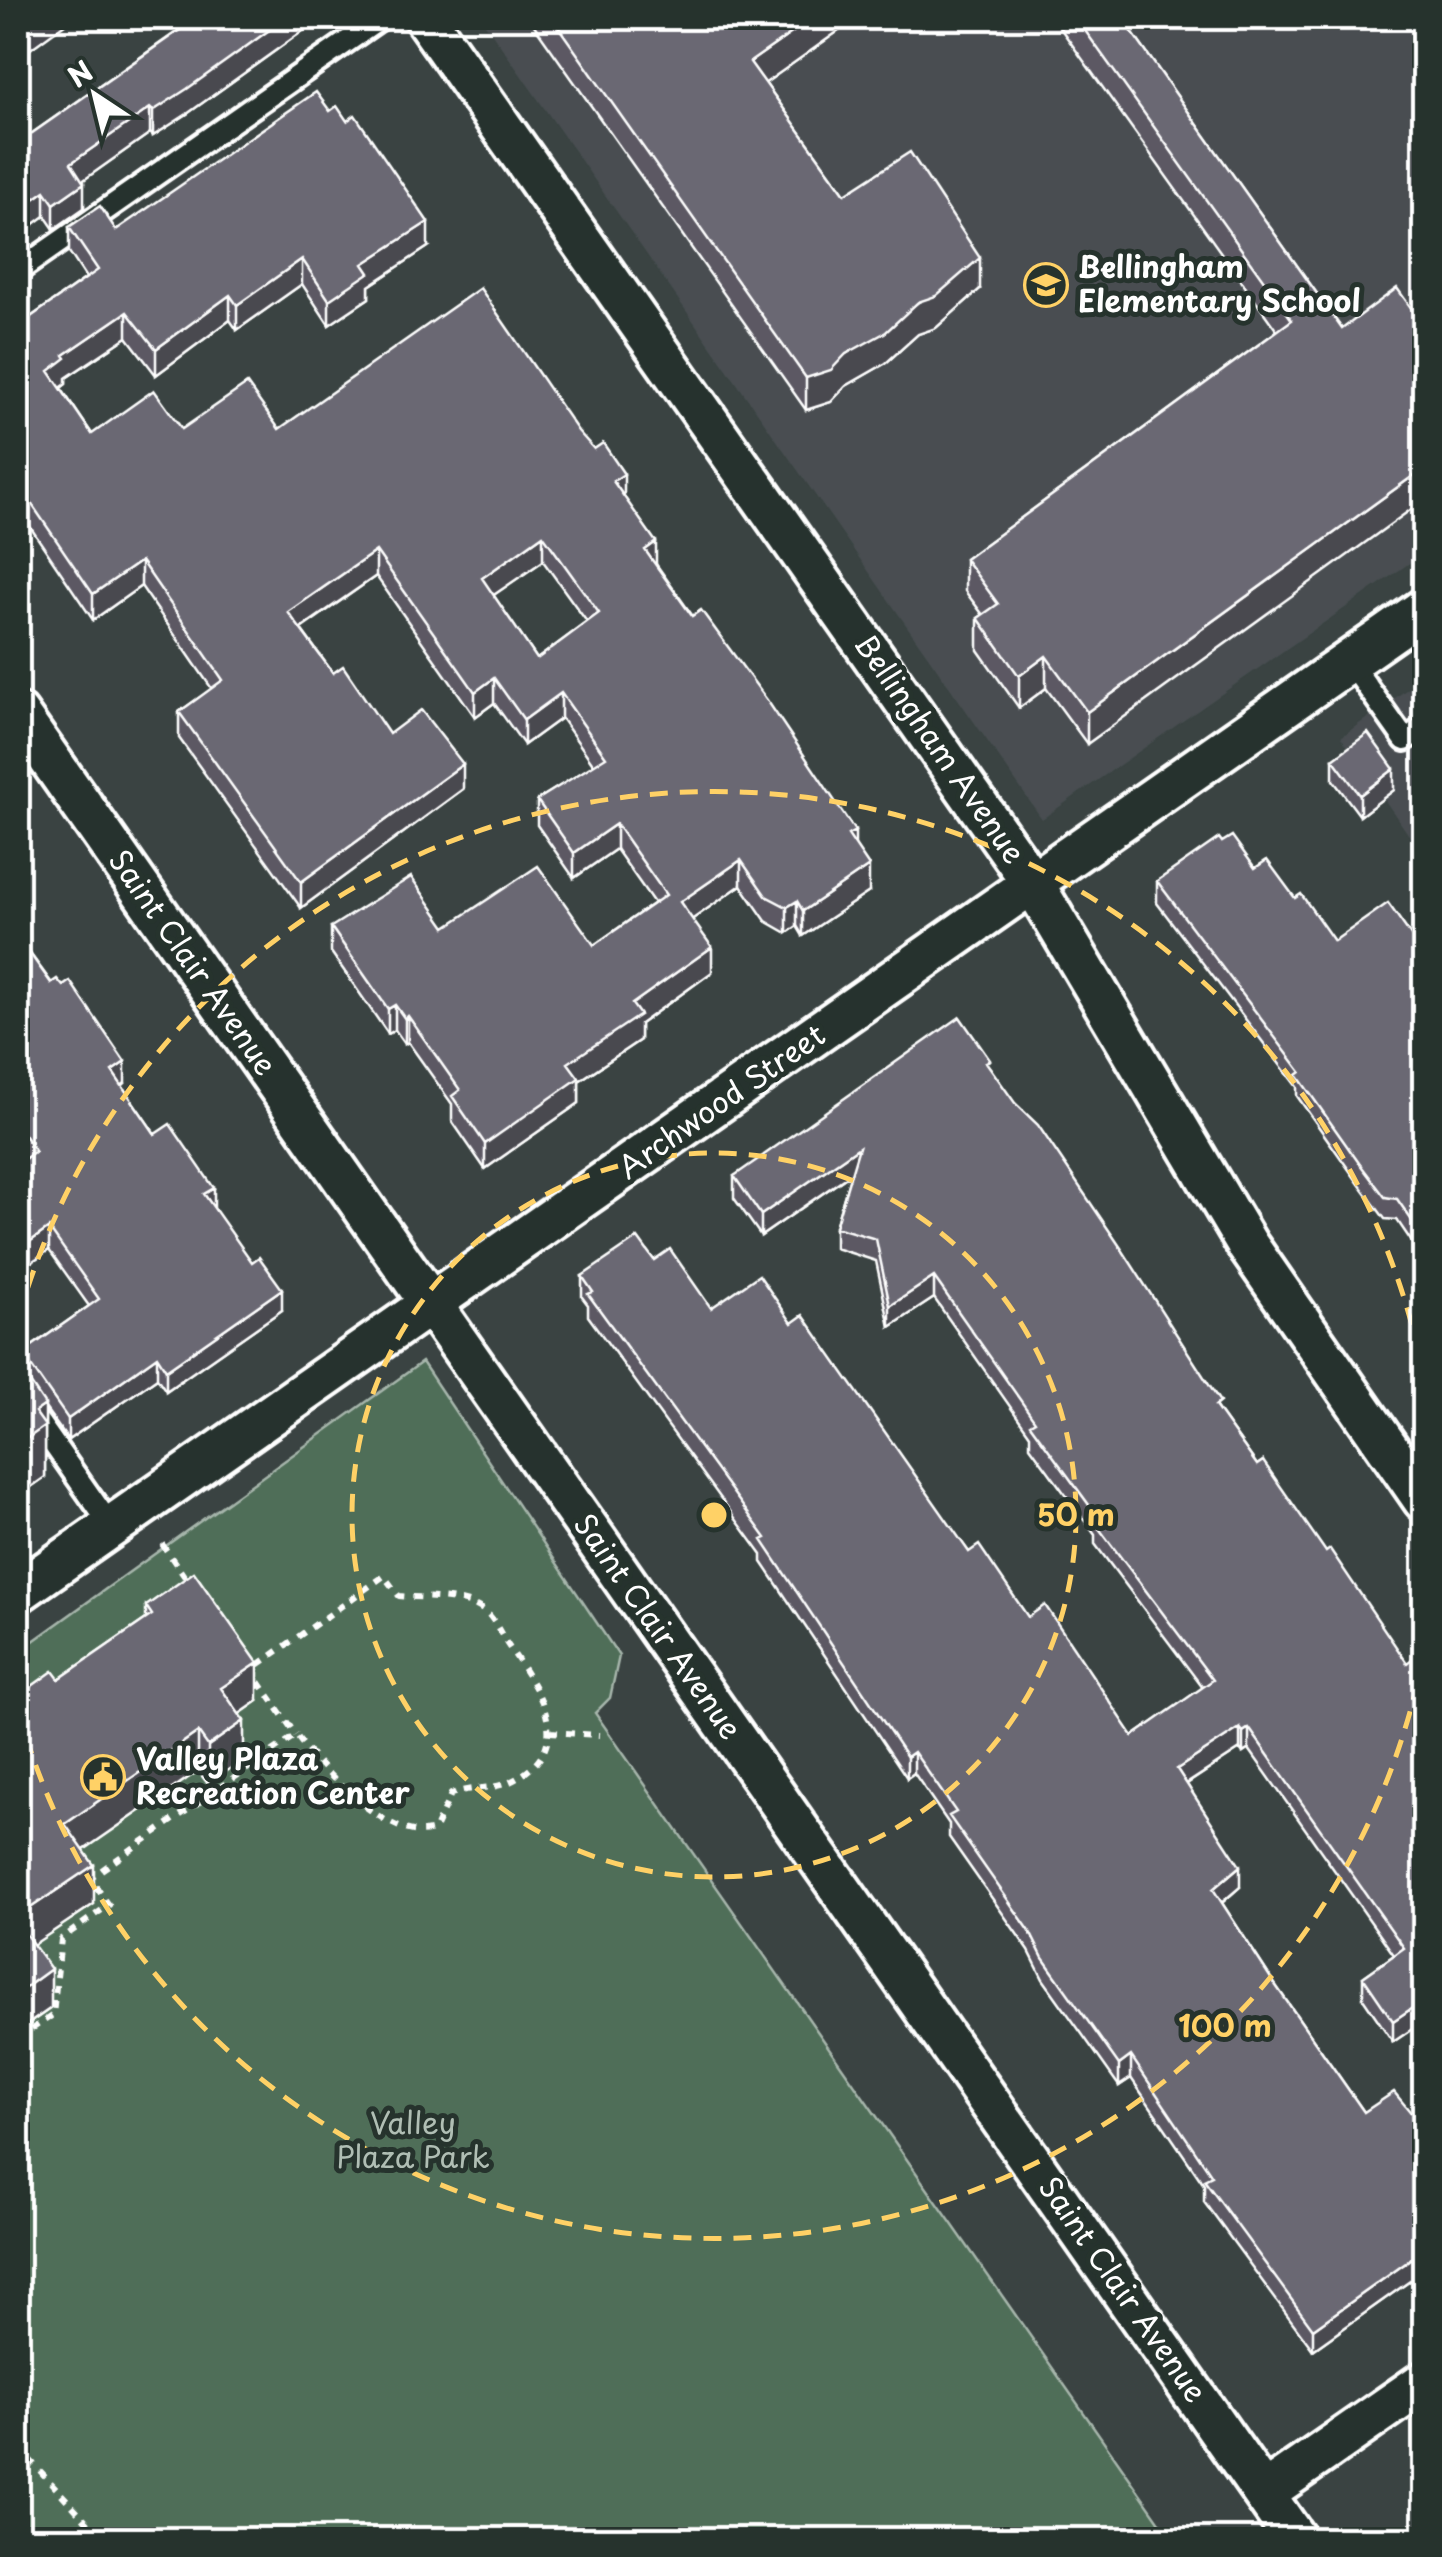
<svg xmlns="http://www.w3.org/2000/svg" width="1442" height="2557" viewBox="0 0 1442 2557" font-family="'Playpen Sans',sans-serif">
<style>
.built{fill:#484e51}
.green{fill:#4f6e58;stroke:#a7b6ac;stroke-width:2.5}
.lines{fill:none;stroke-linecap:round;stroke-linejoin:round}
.service-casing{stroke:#fff;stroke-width:28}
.minor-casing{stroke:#fff;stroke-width:48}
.path{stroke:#fff;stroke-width:6;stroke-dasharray:8 8;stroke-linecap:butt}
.service{stroke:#26332d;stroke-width:20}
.minor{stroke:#26332d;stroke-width:40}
.wall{fill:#5b5963;stroke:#fff;stroke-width:2.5;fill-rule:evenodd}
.shaded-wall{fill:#4a4850;stroke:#fff;stroke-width:2.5}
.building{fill:#6a6773;stroke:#fff;stroke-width:2.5;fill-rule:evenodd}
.ring{fill:none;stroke:#ffd166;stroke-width:5;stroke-dasharray:18 12}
.labels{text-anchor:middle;stroke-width:10;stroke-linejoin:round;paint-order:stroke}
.poi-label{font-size:30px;font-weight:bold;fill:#fff;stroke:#26332d;text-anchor:start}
.street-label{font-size:30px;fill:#fff;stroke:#26332d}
.park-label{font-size:30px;fill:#b0beb4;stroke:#26332d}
.centre{fill:#ffd166;stroke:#26332d;stroke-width:5}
.ring-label{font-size:30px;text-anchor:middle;font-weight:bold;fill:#ffd166;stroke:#26332d;stroke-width:10;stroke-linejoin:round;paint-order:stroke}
</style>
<rect width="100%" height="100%" fill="#3a4342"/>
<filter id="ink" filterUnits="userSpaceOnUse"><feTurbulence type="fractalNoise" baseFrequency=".01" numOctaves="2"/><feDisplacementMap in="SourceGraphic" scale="20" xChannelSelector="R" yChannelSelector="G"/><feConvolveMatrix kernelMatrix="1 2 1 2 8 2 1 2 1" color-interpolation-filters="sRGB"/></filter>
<g filter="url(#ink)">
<path class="built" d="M481 18H1424V553L1042 819Z
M1424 677V857L1341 737Z"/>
<path class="green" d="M422 1362 619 1656 610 1698 595 1713 1172 2539H18V1652Z"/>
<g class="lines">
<g class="service-casing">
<path id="service" d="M18 271 381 18
M1349 661 1405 740 1424 727
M18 1393 111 1526"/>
</g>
<g class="minor-casing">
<path id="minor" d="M425 18 1034 885 1248 1246 1424 1500
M18 714 1296 2540
M18 1592 1424 609
M1264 2493 1424 2382"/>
</g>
<path class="path" d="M162 1544 189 1583
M550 1732 599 1735
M18 2038 53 2015 61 1939 109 1905 90 1878 296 1735C318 1767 394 1848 435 1829L451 1794C482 1783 499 1795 530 1769 572 1733 532 1681 509 1647 502 1637 496 1622 488 1614 466 1594 426 1599 399 1596L384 1576 251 1670 296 1735
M18 2447 104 2540"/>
<use href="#service" class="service"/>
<use href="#minor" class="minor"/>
</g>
<path class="wall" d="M185 18H321L187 114 153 136 150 133 83 180 84 208 54 229 45 216 18 143 189 23Z
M529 18H857L765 83 845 194 980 289 936 328 918 334 886 363 846 386 831 402 806 410Z
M1053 18H1122L1342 329 1087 744 1046 688 1019 708 978 650V618L983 615 965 591V559L1277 331Z
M69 227 428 247 369 286V298L329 325 302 284 237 330 230 320 156 375 127 337 66 378V384L61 388 92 434 182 429H279L624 497 656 564 855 846 869 892 803 936 797 926 787 933 766 921 741 885 692 919 712 972 640 1024V1040L579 1081V1103L485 1169 452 1121V1104L408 1042 405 1044 395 1030 388 1034 331 952V927H446L594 945 654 903 616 849 574 878 537 825V800L594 765 561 718 524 745 494 703 475 717 376 576 301 629 333 673 389 734 463 789 301 908 179 738V712L212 689 141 586 93 620 18 509V326L86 278 69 252ZM543 561 587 622 537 659 493 595Z
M1333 759 1394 790 1360 816 1333 780Z
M1222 842 1295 898 1334 941 1424 954V1260L1397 1220 1385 1219 1359 1184 1297 1096V1087L1157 903V881Z
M18 937 125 1083 122 1086 155 1134 214 1209 282 1310 166 1391 157 1378 68 1440 45 1408V1477L18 1496V1356L89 1306 49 1250 18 1271V1164L25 1158 18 1148Z
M990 1068 1220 1413 1257 1465 1263 1461 1424 2021 1393 2042 1363 1998V1977L1394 1955 1249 1749 1243 1753 1240 1749 1187 1784 1240 1887 1222 1903 1272 1980 1364 2112 1422 2126 1424 2124V2271L1313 2350 1204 2202V2185L1131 2078 1119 2086 1043 1979 1029 1951 949 1837V1824L914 1773 907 1778 762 1562V1555L588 1316V1305L582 1297V1276L654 1260 711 1308 792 1323 969 1552 1133 1736 1203 1688 1095 1544V1535L1030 1446V1435L934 1298 890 1327 876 1261 835 1248V1227L851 1174 761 1236 734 1198V1176Z
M146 1606 258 1701 239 1714 244 1759 208 1784 198 1771 83 1850 94 1904 33 1944 51 2008 18 2031V1696L59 1679 146 1619Z"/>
<path class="shaded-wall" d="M38 18H73L18 58V32Z
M286 18H321L187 114 153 136V111Z
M813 18H857L750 94V62Z
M150 108V133L71 189V163Z
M84 183V208L54 229V204Z
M45 191V216L18 236V210Z
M428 222V247L369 286V298L329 325V300L363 264Z
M980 258V289L936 328 918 334 886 363 846 386 831 402 806 410V378L846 354Z
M302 259V284L237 330V305Z
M230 295V320L156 375V349Z
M127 312V337L66 378V384L49 396V371L64 355Z
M1424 468V500L1087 744V712Z
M624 474V499L613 481Z
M543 535V561L482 603V578Z
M656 542V568L645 550Z
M376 551V576L288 637V612Z
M141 561V586L93 620V594Z
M1046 656V688L1019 708V676Z
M494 678V703L475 717V692Z
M561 693V718L524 745V720Z
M463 764V789L301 908V882Z
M1394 769V790L1360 816V795Z
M616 824V849L574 878V853Z
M855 831V856L848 835Z
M741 860V885L680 928V902Z
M869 866V892L803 936V911Z
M797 901V926L787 933V907Z
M712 947V972L640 1024V1040L579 1081V1103L485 1169V1144L568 1063 632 1004Z
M395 1005V1030L388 1034V1009Z
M408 1016V1042L405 1044V1019Z
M125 1062V1083L112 1093V1071Z
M859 1147V1168L761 1236V1215Z
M214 1188V1209L204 1194Z
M49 1228V1250L18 1271V1250Z
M934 1277V1298L890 1327V1306Z
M282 1289V1310L166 1391V1370Z
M157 1356V1378L68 1440V1419Z
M45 1405V1477L18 1496V1445L35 1412Z
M258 1663V1701L221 1727V1688Z
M244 1721V1759L208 1784V1746Z
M1240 1728V1749L1177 1790V1769Z
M1249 1728V1749L1243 1753V1732Z
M198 1732V1771L65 1863V1824Z
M914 1752V1773L907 1778V1757Z
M94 1865V1904L27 1949 20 1915Z
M1240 1866V1887L1213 1910V1889Z
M51 1969V2008L18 2031V1993Z
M1424 2000V2021L1393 2042V2021Z
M1131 2056V2078L1119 2086V2065Z
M1424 2250V2271L1313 2350V2329Z"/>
<path class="building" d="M18 18H38L18 32Z
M197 18H286L187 89 153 111 150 108 71 163 84 183 54 204 45 191 18 210V143Z
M552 18H813L750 62 845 194 910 152 980 258 936 296 918 302 886 332 846 354 831 370 806 378Z
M1076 18H1122L1342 329 1397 288 1424 326V468L1087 712 1046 656 1019 676 978 618 998 604 965 559 1292 320Z
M316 92 330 111 337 106 347 121 355 115 428 222 363 264 369 273 329 300 302 259 237 305 230 295 156 349 127 312 64 355 66 358 49 371 92 434 154 390 182 429 247 384 279 429 480 288 578 431 594 449 603 443 624 474 613 481 656 542 645 550 692 616 701 610 767 700 855 831 848 835 869 866 803 911 797 901 787 907 766 896 741 860 680 902 712 947 632 1004 640 1015 568 1063 579 1078 485 1144 452 1096 460 1090 408 1016 405 1019 395 1005 388 1009 331 927 411 877 446 927 538 866 594 945 666 895 616 824 574 853 537 800 606 757 561 693 524 720 494 678 475 692 376 551 288 612 333 673 343 666 389 734 421 710 463 764 301 882 179 712 223 680 141 561 93 594 18 484V326L98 270 69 227 100 206 116 230ZM543 535 599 613 537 659 482 578Z
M1368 733 1394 769 1360 795 1333 759Z
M1232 836 1255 868 1267 860 1295 898 1301 894 1334 941 1388 903 1424 954V1238L1397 1199 1385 1197 1359 1163 1297 1075 1301 1072 1157 881 1219 838 1222 842Z
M18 937 51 983 57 979 63 986 70 981 125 1062 112 1071 155 1134 170 1124 214 1188 204 1194 252 1262 259 1257 282 1289 166 1370 157 1356 68 1419 29 1363 18 1361V1356L99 1299 49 1228 18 1250V1164L35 1151 18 1126Z
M960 1017 990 1060 986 1062 1015 1103 1038 1125 1123 1251 1220 1402 1215 1406 1257 1465 1263 1461 1326 1552 1330 1549 1407 1663 1412 1659 1424 1677V2000L1393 2021 1363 1977 1404 1948 1249 1728 1243 1732 1240 1728 1177 1769 1240 1866 1213 1889 1272 1980 1364 2112 1394 2092 1422 2126 1424 2124V2250L1313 2329 1204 2180 1212 2176 1131 2056 1119 2065 1043 1958 1029 1930 949 1816 956 1812 914 1752 907 1757 762 1540 766 1538 588 1294 593 1292 582 1276 638 1238 654 1260 670 1249 711 1308 759 1275 792 1323 803 1315 969 1552 979 1545 1028 1617 1045 1605 1133 1736 1213 1680 1095 1523 1100 1520 1030 1424 1035 1421 934 1277 890 1306 876 1239 835 1227 859 1147 761 1215 734 1176Z
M18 1365 45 1405 35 1412 45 1426 18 1445Z
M194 1572 258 1663 221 1688 244 1721 208 1746 198 1732 65 1824 94 1865 20 1915 27 1925 22 1929 51 1969 18 1993V1778L22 1775 18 1768V1696L53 1671 59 1679 152 1615 146 1606Z"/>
</g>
<g class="ring">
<circle cx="714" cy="1515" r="362"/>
<path d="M1424 1653A723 723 0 0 1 19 1714M19 1316A723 723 0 0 1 1424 1377"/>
</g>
<defs>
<g id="school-ring" transform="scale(2.25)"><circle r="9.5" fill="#26332d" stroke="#ffd166" stroke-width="1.5"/><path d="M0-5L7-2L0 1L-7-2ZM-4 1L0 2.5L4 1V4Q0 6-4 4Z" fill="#ffd166"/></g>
<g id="civic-ring" transform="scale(2.25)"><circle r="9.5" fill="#26332d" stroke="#ffd166" stroke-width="1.5"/><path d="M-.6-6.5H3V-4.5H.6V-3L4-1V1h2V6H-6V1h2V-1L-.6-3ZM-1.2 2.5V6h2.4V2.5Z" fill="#ffd166"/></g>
</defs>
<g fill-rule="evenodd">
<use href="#school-ring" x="1046" y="285"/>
<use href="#civic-ring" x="103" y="1777"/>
</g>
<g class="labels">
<g class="poi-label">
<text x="1078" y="278">Bellingham<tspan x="1078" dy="34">Elementary School</tspan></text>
<text x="136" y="1770">Valley Plaza<tspan x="136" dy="34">Recreation Center</tspan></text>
</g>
<g class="street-label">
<text transform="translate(939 749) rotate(55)" y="10">Bellingham Avenue</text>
<text transform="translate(192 963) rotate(55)" y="10">Saint Clair Avenue</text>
<text transform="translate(722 1102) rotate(-35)" y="10">Archwood Street</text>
<text transform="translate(657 1627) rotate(55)" y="10">Saint Clair Avenue</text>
<text transform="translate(1122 2290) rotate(55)" y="10">Saint Clair Avenue</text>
</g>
<g class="park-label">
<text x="413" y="2134">Valley<tspan x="413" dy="34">Plaza Park</tspan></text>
</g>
</g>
<circle cx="714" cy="1515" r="15" class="centre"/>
<g class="ring-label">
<text x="1076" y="1526">50 m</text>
<text x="1225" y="2037">100 m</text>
</g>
<rect width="1442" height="2557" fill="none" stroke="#26332d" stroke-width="60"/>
<rect x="30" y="30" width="1382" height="2497" fill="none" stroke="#fff" stroke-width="4" filter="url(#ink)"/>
<g transform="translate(95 95) rotate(325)" stroke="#26332d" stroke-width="8" paint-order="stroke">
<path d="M0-8L18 38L0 25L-18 38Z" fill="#ffffff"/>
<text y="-15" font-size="28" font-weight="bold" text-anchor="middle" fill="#ffffff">N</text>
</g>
</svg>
